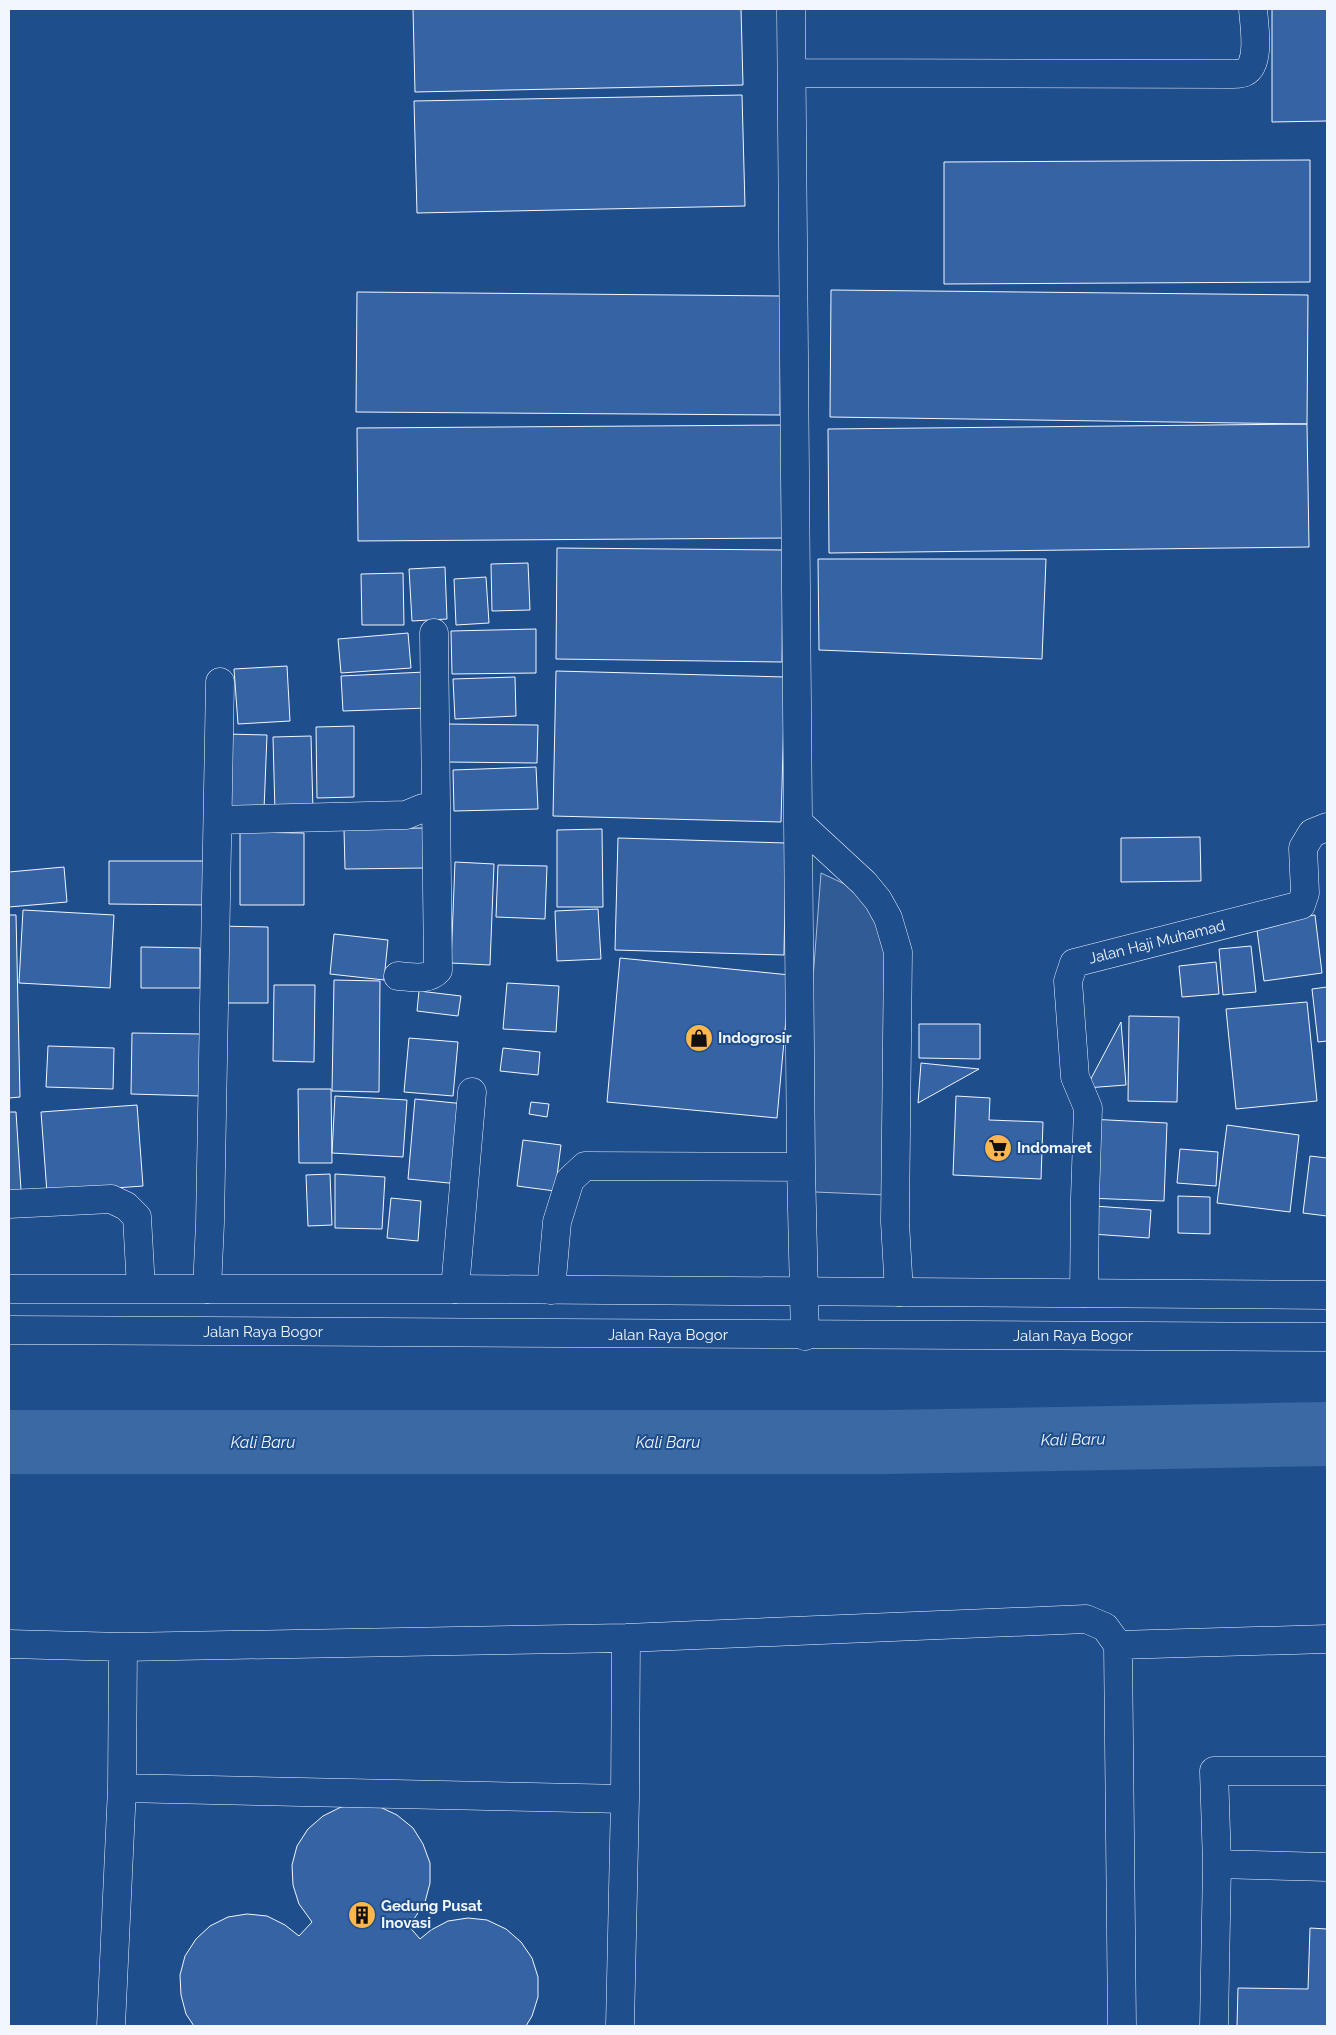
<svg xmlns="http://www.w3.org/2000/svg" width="1336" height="2035" viewBox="0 0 1336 2035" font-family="Raleway,sans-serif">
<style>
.parking{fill:#305b95;stroke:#a8bbd7}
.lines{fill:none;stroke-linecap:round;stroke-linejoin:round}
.river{stroke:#3b69a3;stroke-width:64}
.building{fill:#3563a3;stroke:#f2f6ff}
.minor-casing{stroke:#f2f6ff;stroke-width:29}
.highway-casing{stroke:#f2f6ff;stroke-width:29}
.minor{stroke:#1f4e8c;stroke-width:28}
.highway{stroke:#1f4e8c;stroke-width:28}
.labels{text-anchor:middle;stroke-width:4;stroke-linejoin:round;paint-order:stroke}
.street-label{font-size:15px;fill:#f2f6ff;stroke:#1f4e8c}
.poi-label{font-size:15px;font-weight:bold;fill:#f2f6ff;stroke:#1f4e8c;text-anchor:start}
.water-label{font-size:16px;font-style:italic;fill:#f2f6ff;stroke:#1f4e8c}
</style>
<rect width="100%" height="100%" fill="#1f4e8c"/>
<path class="parking" d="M821 873 851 887 876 909 886 942V1195L815 1192 810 1018Z"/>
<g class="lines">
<path class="river" d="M9 1442H888L1327 1434"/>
</g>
<path class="building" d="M413 9H741L743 85 415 92Z
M1272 9H1327V121L1272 122Z
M742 95 745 206 417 213 414 101Z
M1310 160V282L944 284V162Z
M831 290 1308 295 1307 424 830 417Z
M357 292 781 296 780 415 356 412Z
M1307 424 1309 547 829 553 828 429Z
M786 425 787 538 358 541 357 428Z
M557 548 783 550 782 662 556 659Z
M818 559H1046L1042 659 819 650Z
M528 563 530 610 492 611 491 564Z
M445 567 447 619 412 621 409 569Z
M403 573 404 625H362L361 574Z
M486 577 489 623 456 625 454 579Z
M536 629V673L452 674 451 631Z
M408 633 411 668 341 673 338 639Z
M287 666 290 721 238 724 234 669Z
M556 671 785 677 781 822 553 816Z
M425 672 427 708 343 711 341 676Z
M515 677 516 716 455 719 453 679Z
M447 724 538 725 537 763 447 762Z
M354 726V797L317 798 316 727Z
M226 734 267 735 264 810 223 808Z
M311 736 313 811 275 812 273 737Z
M536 767 538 809 454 811 453 770Z
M424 828 425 868 345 869 344 829Z
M602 829 603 907H557V830Z
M240 832 304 833V905H240Z
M1200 837 1201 881 1121 882V838Z
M618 838 786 843 784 955 615 950Z
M109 861H209L208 905 109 904Z
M455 862 494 864 490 965 451 963Z
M498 865 547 866 545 919 496 917Z
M64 867 67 902 9 907V872Z
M598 909 601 959 557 961 555 911Z
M23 910 114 915 110 988 19 983Z
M9 915H16L20 1097 9 1098Z
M1315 915 1322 973 1264 981 1256 923Z
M216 926 268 927V1003H216Z
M334 934 388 940 384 980 330 974Z
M1251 946 1256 992 1223 995 1219 949Z
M141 947 200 948V988H141Z
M620 958 790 975 777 1118 607 1102Z
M1216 962 1219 994 1182 997 1179 966Z
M334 980 380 981 379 1092 332 1091Z
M507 983 559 986 556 1032 503 1029Z
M274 985H315L314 1062 273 1061Z
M1327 987V1041L1318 1042 1312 989Z
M419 991 461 996 458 1016 417 1011Z
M1307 1002 1317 1101 1236 1109 1226 1009Z
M1129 1016 1179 1017 1177 1102 1128 1101Z
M1121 1022 1126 1085 1086 1088Z
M919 1024H980V1059L919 1058Z
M132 1033 202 1034 201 1096 131 1094Z
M409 1038 458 1042 453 1096 404 1092Z
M48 1046 114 1048 113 1089 46 1087Z
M503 1048 540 1052 538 1075 500 1071Z
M921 1063 979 1069 918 1103Z
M298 1089H331L332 1163H299Z
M335 1096 407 1100 403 1157 332 1153Z
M956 1096 990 1098 989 1120 1043 1122 1041 1179 953 1175Z
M415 1099 465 1104 459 1184 408 1179Z
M531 1102 549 1104 547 1117 529 1114Z
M137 1105 143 1186 47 1193 41 1112Z
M9 1112H16L21 1190 9 1191Z
M1089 1119 1167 1123 1164 1201 1086 1198Z
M1227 1125 1299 1135 1290 1212 1217 1203Z
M523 1140 561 1145 555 1191 517 1186Z
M1180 1149 1218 1152 1216 1186 1177 1183Z
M1310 1156 1327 1158V1216L1303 1213Z
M330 1174 332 1225 308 1226 306 1175Z
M335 1174 385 1177 382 1229 335 1228Z
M1178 1196 1210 1197V1234L1178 1233Z
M391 1198 421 1201 418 1241 387 1238Z
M1094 1206 1151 1210 1149 1238 1092 1234Z
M360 1804 380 1807 397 1815 413 1828 423 1844 430 1863V1883L425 1902 414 1919 408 1925 420 1939 431 1930 448 1921 468 1918 487 1920 506 1929 521 1942 532 1958 538 1977V1997L532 2016 526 2026H194L186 2014 181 1995 180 1975 185 1956 196 1939 210 1926 228 1917 247 1914 267 1916 285 1925 299 1936 312 1922 299 1904 293 1885 292 1865 297 1846 308 1829 323 1816 341 1807Z
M1310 1928 1327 1929V2026H1237L1238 1988 1308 1989Z"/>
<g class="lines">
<g class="minor-casing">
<path id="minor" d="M791 9 801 1167 805 1336
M792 73 1233 74C1236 74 1242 74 1245 72 1261 64 1254 24 1253 9
M218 820 406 815 423 808 436 806
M798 822 864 883 878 900 888 918 898 952 895 1222 899 1292
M398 976C412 977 428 981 438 970L434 633
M9 1204 111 1199 126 1206 137 1217 141 1288
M207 1289 210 1223 220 682
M455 1289 472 1092
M551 1290 557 1222 570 1180 585 1166 801 1167
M1084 1293 1085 1198 1088 1108 1075 1077 1068 981 1074 963 1301 905 1305 893 1303 848 1312 833 1327 827
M9 1644 123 1647 626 1638 1086 1619 1105 1627 1118 1645 1122 2026
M1118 1645 1327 1639
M122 1788 625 1799
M1217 1864 1327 1867
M111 2026 122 1788 123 1647
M620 2026 625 1799 626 1638
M1214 2026 1217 1864 1214 1771H1327"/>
</g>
<g class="highway-casing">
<path id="highway" d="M9 1289H455L1327 1295
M9 1330 1327 1337"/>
</g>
<use href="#minor" class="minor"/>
<use href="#highway" class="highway"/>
</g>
<defs>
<g id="shop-disc" transform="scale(1.4375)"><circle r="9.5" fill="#ffb74d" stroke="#1f4e8c"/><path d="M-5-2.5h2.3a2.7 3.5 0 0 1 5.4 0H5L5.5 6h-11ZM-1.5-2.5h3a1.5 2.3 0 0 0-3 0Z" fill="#111"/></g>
<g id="supermarket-disc" transform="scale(1.4375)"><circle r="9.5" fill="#ffb74d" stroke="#1f4e8c"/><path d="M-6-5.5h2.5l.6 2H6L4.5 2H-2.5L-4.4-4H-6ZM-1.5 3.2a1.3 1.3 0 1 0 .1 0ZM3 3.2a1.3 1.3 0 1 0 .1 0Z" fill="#111"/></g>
<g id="building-disc" transform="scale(1.4375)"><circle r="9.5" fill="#ffb74d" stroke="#1f4e8c"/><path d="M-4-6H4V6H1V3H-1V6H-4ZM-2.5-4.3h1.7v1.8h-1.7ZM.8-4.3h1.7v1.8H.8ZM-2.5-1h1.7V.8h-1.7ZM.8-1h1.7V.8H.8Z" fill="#111"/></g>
</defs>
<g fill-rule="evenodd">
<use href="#shop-disc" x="699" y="1038"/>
<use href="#supermarket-disc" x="998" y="1148"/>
<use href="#building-disc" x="362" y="1915"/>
</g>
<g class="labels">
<g class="street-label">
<text transform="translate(1157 942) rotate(-14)" y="5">Jalan Haji Muhamad</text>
<text x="263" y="1337">Jalan Raya Bogor</text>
<text x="668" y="1340">Jalan Raya Bogor</text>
<text x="1073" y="1341">Jalan Raya Bogor</text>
</g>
<g class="poi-label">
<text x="718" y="1043">Indogrosir</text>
<text x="1017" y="1153">Indomaret</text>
<text x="381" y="1911">Gedung Pusat<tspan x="381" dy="17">Inovasi</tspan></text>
</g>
<g class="water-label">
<text transform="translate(1073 1439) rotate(-1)" y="6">Kali Baru</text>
<text x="263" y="1448">Kali Baru</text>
<text x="668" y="1448">Kali Baru</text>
</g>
</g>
<rect width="1336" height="2035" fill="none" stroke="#f2f6ff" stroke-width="20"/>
</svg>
